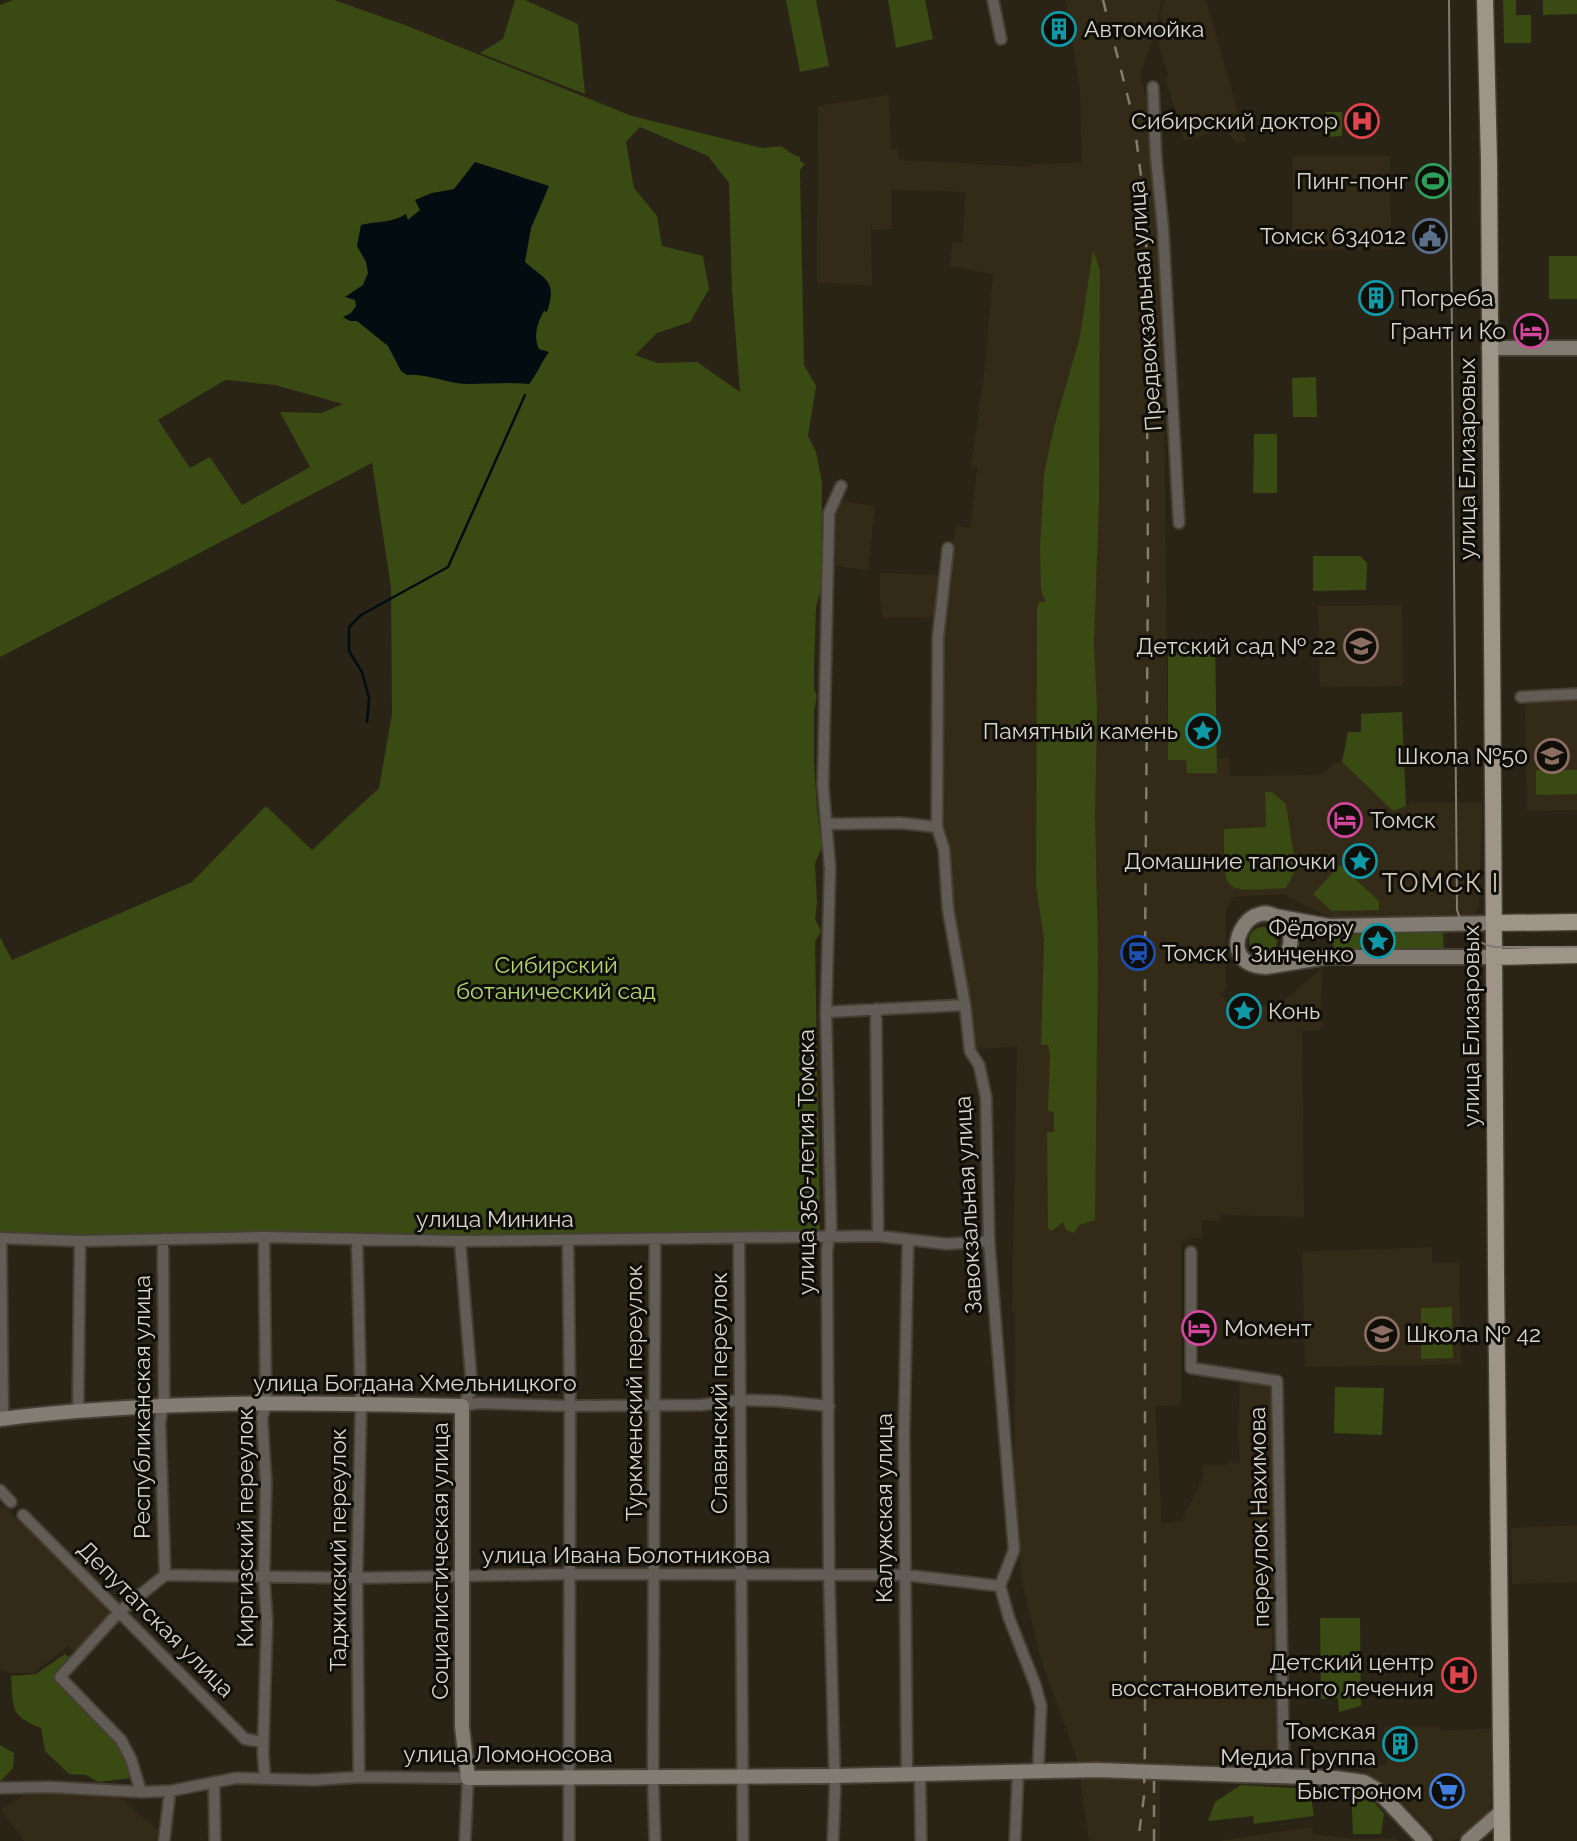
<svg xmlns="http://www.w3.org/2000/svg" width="1577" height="1841" viewBox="0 0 1577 1841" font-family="Raleway,sans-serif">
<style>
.built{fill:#332b17}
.green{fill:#394a12;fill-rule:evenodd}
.water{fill:#020c11}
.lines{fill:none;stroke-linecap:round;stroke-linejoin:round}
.stream{stroke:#020c11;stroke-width:2.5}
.street-casing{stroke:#464034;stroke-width:14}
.secondary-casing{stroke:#464034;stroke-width:18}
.primary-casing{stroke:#464034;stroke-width:19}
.street{stroke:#615c56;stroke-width:10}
.secondary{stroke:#837c72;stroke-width:14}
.primary{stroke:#9e9488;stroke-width:16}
.tram{stroke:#807c71;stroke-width:2}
.rail{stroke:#807c71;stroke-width:2.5;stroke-dasharray:12 12;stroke-linecap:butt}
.labels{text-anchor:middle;stroke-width:6;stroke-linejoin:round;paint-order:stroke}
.poi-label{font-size:23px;fill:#d9d6cd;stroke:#100e08;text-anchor:end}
.street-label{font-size:23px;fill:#d9d6cd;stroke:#100e08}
.park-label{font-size:23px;fill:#b4d86f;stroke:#100e08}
.quarter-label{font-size:26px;letter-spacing:2px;fill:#cec7b5;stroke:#100e08}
</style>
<rect width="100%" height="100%" fill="#2a2417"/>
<path class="built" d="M1066 0H1161L1157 29 1140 74 1149 109 1163 317 1168 760 1229 758 1230 776 1322 775 1334 763 1342 762 1393 811 1412 803H1482L1479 906 1473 915 1468 918 1333 919 1283 894 1233 897 1226 912V990L1222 994 1228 1005 1277 1007 1322 968 1321 1030 1302 1031 1304 1217 1220 1215V1221L1202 1220V1238H1190L1189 1241 1181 1242V1405L1155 1406 1162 1523 1181 1521 1204 1477 1203 1465H1228L1229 1462 1240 1464 1238 1436 1240 1380 1261 1381 1262 1386H1271L1274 1484 1272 1694 1278 1695 1277 1765 1174 1763 1079 1765 1043 1666 1022 1581 1014 1466 1015 1312H1012L1017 1047 973 1049 940 827 941 639 956 526 970 528 977 468 971 467 985 366 993 274 950 266 952 243H962L966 192 891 190V229L871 230 872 285 817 283 818 106 889 95 891 149 898 150 899 160 1032 167 1034 164 1082 163 1080 90Z
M1164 0H1206L1246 141 1237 143 1224 129 1184 141 1166 80 1168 75 1158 41 1165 32 1160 14Z
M1293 156H1390L1391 249H1293Z
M836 500 875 506 868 570 832 566Z
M880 573 940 575 936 617 883 618 880 600Z
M1402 605 1403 686 1320 687 1318 606Z
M1577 701V810L1527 811 1525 702Z
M1432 1247V1263L1459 1262 1461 1364 1305 1367 1302 1252Z
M4 1506 82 1584 85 1581 116 1612 78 1653 68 1646 33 1673H9L0 1670V1509Z
M1577 1525V1582L1512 1584 1511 1528Z
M1384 1727H1440V1731L1492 1728V1798L1488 1813 1477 1825 1464 1836 1451 1841H1439L1388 1787 1366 1776 1369 1765H1387V1739L1384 1738Z
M1080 1778 1160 1781V1841H1089Z
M30 1792 115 1794 158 1830 156 1841H24L1 1809Z
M1312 1827 1313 1834 1353 1839 1395 1838 1399 1841H1218Z"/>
<path class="green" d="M13 0H334L405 25 632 116 762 148 781 146 794 155 800 157V161L805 164 800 170 804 365 816 386 808 436 816 452 822 482 821 590 816 606 814 668V688L817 696 814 711V762L817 809 822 847 815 863 817 904 815 919 821 931 815 942 820 1235 80 1238 0 1236V937L12 960 192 882 266 806 312 850 379 788 392 714 391 587 372 463 0 657V5ZM640 127 708 156 729 183 732 290 740 392 697 362 657 363 635 355 657 333 690 322 709 289 703 256 662 246 657 216 634 188 626 142ZM225 380 275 385 343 404 321 413 280 412 310 467 242 505 210 457 190 468 158 420Z
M515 0H525L578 24 585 94 480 53 503 39Z
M786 0H816L829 66 800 72Z
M888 0H925L933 39 896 48Z
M1503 0H1516V15H1531V43H1504Z
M1543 0H1577V14L1543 15Z
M1326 112H1342V136L1328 137Z
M1093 250 1100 270 1099 501 1094 643 1097 708 1095 814 1098 954 1095 1220 1079 1225 1074 1233 1066 1230 1063 1222 1053 1230H1049L1048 1227 1047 1132H1054V1112L1048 1111 1050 1054 1048 1045H1041L1044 939 1036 886 1037 609 1039 602H1046L1041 591 1040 547 1044 474 1054 427 1080 337Z
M1549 256H1577V299H1549Z
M1316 377 1317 417H1293L1292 378Z
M1254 434H1277V493H1253Z
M1313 556H1360L1367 563 1366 590 1313 591Z
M1168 642H1215L1217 773H1187L1186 760H1168Z
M1402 712 1406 806 1393 811 1342 762 1348 732H1361V714Z
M1536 770H1577V794L1536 795Z
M1265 792H1272L1286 804 1296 869 1286 888C1220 892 1224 895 1224 829L1266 827Z
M1340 865 1379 901V910L1332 911 1313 894Z
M1249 941a14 14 0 1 1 28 0a14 14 0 1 1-28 0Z
M1443 932 1444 951 1333 952V933Z
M1452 1307 1453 1358 1421 1359V1308Z
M1335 1387 1384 1388 1382 1435 1334 1433Z
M1320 1618H1360L1361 1706 1339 1712 1338 1698 1321 1699Z
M65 1654 71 1659 58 1680 124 1753 131 1778 98 1782 86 1775 69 1774 45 1751 41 1728C8 1715 14 1708 11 1676L36 1674Z
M0 1745 14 1753 13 1768 0 1782Z
M1241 1785 1310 1789 1314 1816 1254 1824 1253 1816 1208 1821 1215 1802Z
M1351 1790 1366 1792 1384 1814 1381 1834H1353Z"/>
<path class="water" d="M475 162 549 186 531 228 525 262C547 281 557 281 547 312L544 311C537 323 533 337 539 349L549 352C541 363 537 374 529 384 508 382 488 384 467 384 447 384 428 373 407 375L401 371 388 346 357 321H350L343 317 351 313 356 306 355 300 345 297 363 285 368 273 366 262 357 246 361 225C377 221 392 223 406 214L408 220 420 210 415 200 432 193 454 189Z"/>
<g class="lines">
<path class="stream" d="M367 722 369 698 362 672 349 651V627L361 615 448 567 525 395"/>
<g class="street-casing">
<path id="street" d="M993 0 1001 39
M1153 87 1156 157 1163 229 1179 523
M948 548 938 637 937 827 944 849 948 909 965 1005 970 1051 979 1065 986 1097 989 1241 1014 1550 1000 1586 1009 1618 1035 1684 1041 1706 1038 1773
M1521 697 1577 694
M827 824 901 823 937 827
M876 1009 878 1236
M826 1012 965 1005
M264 1237 266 1405 262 1418 266 1482 264 1577 267 1621 263 1752 265 1778
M0 1238 80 1241 264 1237 460 1241 878 1236 947 1244 989 1241
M1 1238 3 1419
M163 1239 164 1396 160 1423 165 1575
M357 1239 361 1404 357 1578 359 1777
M739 1239 743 1841
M568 1240 570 1406 569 1841
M460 1241 472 1389 462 1406
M1191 1252V1368L1277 1381 1284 1778
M462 1406 479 1403 570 1406 701 1405 740 1400 779 1401 829 1406
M78 1410 80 1241
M0 1490 11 1502
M23 1515 245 1739 263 1742
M920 1774 921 1841
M907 1775 904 1433 908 1241
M214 1782 215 1841
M0 1788 50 1787 141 1792 170 1791 236 1778 314 1780 359 1777 468 1778 465 1841
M141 1792 131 1759 121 1740 60 1677 119 1612 165 1575 357 1578 568 1574 905 1575 1000 1586
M164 1841 170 1791
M655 1841 653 1776 655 1239
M833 1841 835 1788 829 1574 827 1250 831 1228 826 1012 830 868 823 786 829 513 841 486
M1015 1841 1018 1773"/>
</g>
<g class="secondary-casing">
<path id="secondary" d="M1489 348H1577
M1275 916 1329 926 1494 923
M1273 966C1288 958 1297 941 1285 925 1253 884 1207 965 1266 967L1327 957H1494
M0 1419C153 1400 309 1402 462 1406V1727L468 1778 834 1776 1096 1770 1335 1778 1364 1782 1376 1789 1425 1841
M1468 1841 1502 1811"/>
</g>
<g class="primary-casing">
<path id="primary" d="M1485 0 1489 161 1496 1273 1502 1841
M1494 923 1577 922
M1494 957 1577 955"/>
</g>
<use href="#street" class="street"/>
<use href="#secondary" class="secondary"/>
<use href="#primary" class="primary"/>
<path class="tram" d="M1449 0 1457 910C1463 930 1472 942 1494 947H1577"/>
<path class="rail" d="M1103 0 1134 121 1146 216 1148 571 1145 952V1742L1144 1796 1138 1841
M1154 1841V1778"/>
</g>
<defs>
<g id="building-ring" transform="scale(1.75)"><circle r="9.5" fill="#100e08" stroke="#0f9aa8" stroke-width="1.5"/><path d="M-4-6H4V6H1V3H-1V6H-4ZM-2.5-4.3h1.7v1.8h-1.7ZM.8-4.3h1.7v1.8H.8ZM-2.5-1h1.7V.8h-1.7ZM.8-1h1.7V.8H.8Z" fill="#0f9aa8"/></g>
<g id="hospital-ring" transform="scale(1.75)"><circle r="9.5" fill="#100e08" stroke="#e0444e" stroke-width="1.5"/><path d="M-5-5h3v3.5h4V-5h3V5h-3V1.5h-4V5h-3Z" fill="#e0444e"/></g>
<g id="stadium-ring" transform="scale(1.75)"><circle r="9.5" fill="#100e08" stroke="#2e9e5b" stroke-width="1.5"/><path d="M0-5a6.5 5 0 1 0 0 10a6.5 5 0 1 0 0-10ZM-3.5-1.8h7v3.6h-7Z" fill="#2e9e5b"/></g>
<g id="civic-ring" transform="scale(1.75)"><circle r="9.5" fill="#100e08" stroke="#5c6f8a" stroke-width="1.5"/><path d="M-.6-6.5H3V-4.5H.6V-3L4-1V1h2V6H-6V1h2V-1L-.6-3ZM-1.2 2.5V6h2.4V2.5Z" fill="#5c6f8a"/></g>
<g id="hotel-ring" transform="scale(1.75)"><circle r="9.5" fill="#100e08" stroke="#d1479c" stroke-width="1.5"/><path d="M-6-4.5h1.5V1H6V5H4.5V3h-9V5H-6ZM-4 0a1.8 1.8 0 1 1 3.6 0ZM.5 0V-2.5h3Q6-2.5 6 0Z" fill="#d1479c"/></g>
<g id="school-ring" transform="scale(1.75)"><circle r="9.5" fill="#100e08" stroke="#8d6e63" stroke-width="1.5"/><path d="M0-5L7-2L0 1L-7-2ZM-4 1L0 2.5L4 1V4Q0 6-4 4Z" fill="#8d6e63"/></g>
<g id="sight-ring" transform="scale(1.75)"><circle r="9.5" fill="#100e08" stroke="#0f9aa8" stroke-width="1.5"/><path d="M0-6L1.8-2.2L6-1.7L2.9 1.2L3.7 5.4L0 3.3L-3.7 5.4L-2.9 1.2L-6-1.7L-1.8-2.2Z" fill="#0f9aa8"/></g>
<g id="station-ring" transform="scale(1.75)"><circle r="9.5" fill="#100e08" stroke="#1a4fb4" stroke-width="1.5"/><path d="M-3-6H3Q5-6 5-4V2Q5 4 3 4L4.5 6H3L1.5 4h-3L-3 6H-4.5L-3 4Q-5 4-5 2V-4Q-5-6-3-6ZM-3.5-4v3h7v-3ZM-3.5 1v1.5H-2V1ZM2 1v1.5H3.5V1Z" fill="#1a4fb4"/></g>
<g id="supermarket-ring" transform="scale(1.75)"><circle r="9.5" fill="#100e08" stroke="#3f7fe0" stroke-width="1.5"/><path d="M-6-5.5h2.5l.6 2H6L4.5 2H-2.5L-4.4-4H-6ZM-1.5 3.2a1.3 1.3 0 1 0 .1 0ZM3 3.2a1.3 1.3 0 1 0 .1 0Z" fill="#3f7fe0"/></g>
</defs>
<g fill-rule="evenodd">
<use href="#building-ring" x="1059" y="29"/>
<use href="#hospital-ring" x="1362" y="121"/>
<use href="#stadium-ring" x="1433" y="181"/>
<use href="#civic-ring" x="1430" y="236"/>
<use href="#building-ring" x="1376" y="298"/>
<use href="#hotel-ring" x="1531" y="331"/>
<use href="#school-ring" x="1361" y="646"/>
<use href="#sight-ring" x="1203" y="731"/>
<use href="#school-ring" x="1552" y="756"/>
<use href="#hotel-ring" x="1345" y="820"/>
<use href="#sight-ring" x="1360" y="861"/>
<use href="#sight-ring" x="1378" y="941"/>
<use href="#station-ring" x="1138" y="953"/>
<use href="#sight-ring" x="1244" y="1011"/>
<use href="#hotel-ring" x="1199" y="1328"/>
<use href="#school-ring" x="1382" y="1334"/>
<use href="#hospital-ring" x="1459" y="1675"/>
<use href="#building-ring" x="1400" y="1744"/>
<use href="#supermarket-ring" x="1447" y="1791"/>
</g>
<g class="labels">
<g class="poi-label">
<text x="1084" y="37" text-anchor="start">Автомойка</text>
<text x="1338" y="129">Сибирский доктор</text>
<text x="1408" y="189">Пинг-понг</text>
<text x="1406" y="244">Томск 634012</text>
<text x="1400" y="306" text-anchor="start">Погреба</text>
<text x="1506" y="339">Грант и Ко</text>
<text x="1336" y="654">Детский сад № 22</text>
<text x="1178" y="739">Памятный камень</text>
<text x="1528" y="764">Школа №50</text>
<text x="1370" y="828" text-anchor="start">Томск</text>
<text x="1336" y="869">Домашние тапочки</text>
<text x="1354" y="936">Фёдору<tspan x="1354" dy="26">Зинченко</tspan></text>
<text x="1162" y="961" text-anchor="start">Томск I</text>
<text x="1268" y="1019" text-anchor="start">Конь</text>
<text x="1224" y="1336" text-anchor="start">Момент</text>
<text x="1406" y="1342" text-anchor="start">Школа № 42</text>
<text x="1434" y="1670">Детский центр<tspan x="1434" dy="26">восстановительного лечения</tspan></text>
<text x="1376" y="1739">Томская<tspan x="1376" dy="26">Медиа Группа</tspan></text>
<text x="1422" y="1799">Быстроном</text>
</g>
<g class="street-label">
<text transform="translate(1145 306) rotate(-94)" y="8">Предвокзальная улица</text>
<text transform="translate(1467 459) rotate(-90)" y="8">улица Елизаровых</text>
<text transform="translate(1471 1026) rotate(-90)" y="8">улица Елизаровых</text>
<text transform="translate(806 1162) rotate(-90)" y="8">улица 350-летия Томска</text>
<text transform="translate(968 1205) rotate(-93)" y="8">Завокзальная улица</text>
<text x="495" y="1227">улица Минина</text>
<text x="415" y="1391">улица Богдана Хмельницкого</text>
<text transform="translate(634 1393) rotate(-90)" y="8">Туркменский переулок</text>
<text transform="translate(719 1393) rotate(-90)" y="8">Славянский переулок</text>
<text transform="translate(142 1407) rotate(-90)" y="8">Республиканская улица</text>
<text transform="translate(884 1508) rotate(-90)" y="8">Калужская улица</text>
<text transform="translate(1259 1517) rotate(-91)" y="8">переулок Нахимова</text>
<text transform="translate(245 1528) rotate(-90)" y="8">Киргизский переулок</text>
<text transform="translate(338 1550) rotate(-90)" y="8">Таджикский переулок</text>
<text x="626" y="1563">улица Ивана Болотникова</text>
<text transform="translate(440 1561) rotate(-90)" y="8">Социалистическая улица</text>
<text transform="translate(156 1619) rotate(45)" y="8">Депутатская улица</text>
<text x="508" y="1762">улица Ломоносова</text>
</g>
<g class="park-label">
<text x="556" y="973">Сибирский<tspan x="556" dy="26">ботанический сад</tspan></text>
</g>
<g class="quarter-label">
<text x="1441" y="892">ТОМСК I</text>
</g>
</g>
</svg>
